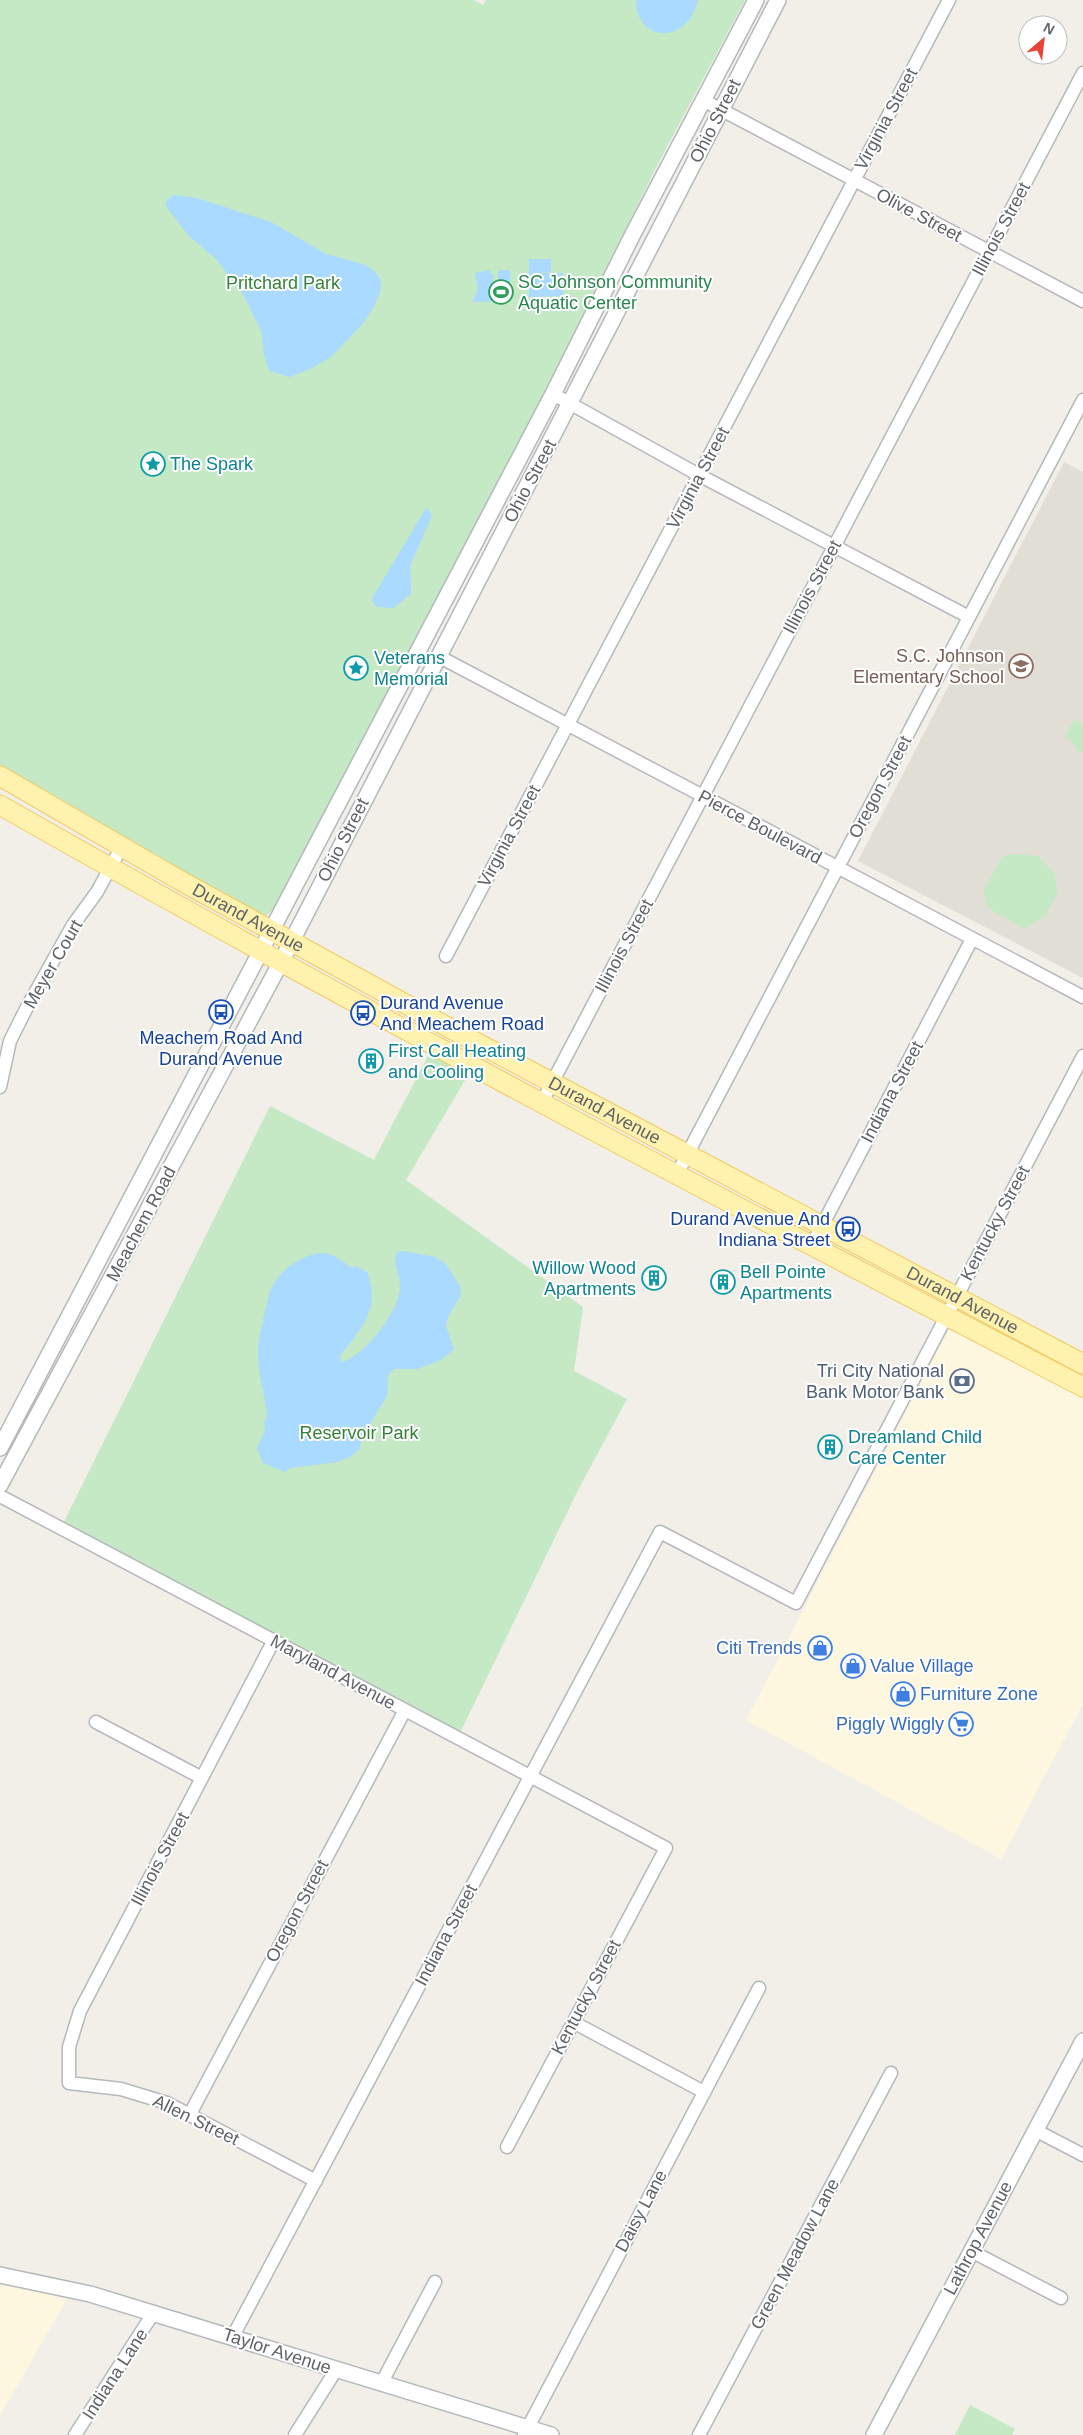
<svg xmlns="http://www.w3.org/2000/svg" width="1083" height="2435" viewBox="0 0 1083 2435" font-family="Helvetica,sans-serif">
<style>
.commercial{fill:#fef7e0}
.education{fill:#e1ded6}
.green{fill:#c5e8c5}
.water{fill:#aadaff}
.lines{fill:none;stroke-linecap:round;stroke-linejoin:round}
.minor-casing{stroke:#b5b8bc;stroke-width:15}
.tertiary-casing{stroke:#b5b8bc;stroke-width:18}
.primary-casing{stroke:#f2c960;stroke-width:21}
.minor{stroke:#fff;stroke-width:12}
.tertiary{stroke:#fff;stroke-width:15}
.primary{stroke:#fff2af;stroke-width:19}
.labels{text-anchor:middle;stroke-width:4;stroke-linejoin:round;paint-order:stroke}
.street-label{font-size:18px;fill:#5f6368;stroke:#fff}
.leisure-label{font-size:18px;fill:#27864d;stroke:#fff;text-anchor:start}
.park-label{font-size:18px;fill:#348238;stroke:#fff}
.culture-label{font-size:18px;fill:#0d838f;stroke:#fff;text-anchor:start}
.education-label{font-size:18px;fill:#785e54;stroke:#fff;text-anchor:end}
.transit-label{font-size:18px;fill:#164399;stroke:#fff;text-anchor:start}
.service-label{font-size:18px;fill:#4e5e75;stroke:#fff;text-anchor:end}
.shop-label{font-size:18px;fill:#366cbe;stroke:#fff;text-anchor:end}
</style>
<rect width="100%" height="100%" fill="#f1efe8"/>
<path class="commercial" d="M958 1328 1083 1396V1704L1001 1859 746 1720 949 1329Z
M0 2282 69 2295 0 2416Z"/>
<path class="education" d="M1064 462 1083 472V978L858 861Z"/>
<path class="green" d="M0 0H474L483 5 486 0H745L661 158 539 402 275 908 267 915 257 914 0 765Z
M1074 719 1083 724V752H1078L1071 740 1065 737Z
M1015 854 1038 856 1054 873 1058 893 1045 916 1025 929 988 908 983 891 1002 857Z
M431 1050 471 1070 406 1180 583 1307 574 1371 627 1399 578 1490 458 1737 61 1528 270 1106 374 1160Z
M970 2405 1015 2429 1012 2435H955Z"/>
<path class="water" d="M636 0H698C687 47 635 41 636 0Z
M174 195 197 198 271 222 326 254 363 264 375 271 381 281 380 293 373 308 362 325 331 357 312 368 290 377 269 371 264 355 261 331 243 294 216 259 188 235 165 205 167 200Z
M529 259H551V272L537 273H563V296L529 297Z
M490 270 491 275H494L492 282 498 281V270H510V301L472 302 478 290 475 273Z
M426 508 432 514 431 518 410 566 411 594 393 608 377 607 372 601 374 595Z
M403 1251 435 1257 445 1263 460 1286 461 1295 448 1317 446 1326 454 1349 441 1360 417 1369H394L388 1376 387 1396 364 1434 359 1449 350 1457 337 1462 290 1468 285 1472 263 1463 257 1448 265 1430 264 1421 267 1417C265 1394 257 1371 258 1349 258 1341 268 1295 271 1289 279 1270 304 1252 325 1253 333 1254 345 1263 352 1268L356 1266 367 1272C381 1309 362 1328 340 1356L342 1362C364 1356 398 1313 400 1289 401 1277 392 1263 397 1252Z"/>
<g class="lines">
<g class="minor-casing">
<path id="minor" d="M703 100 1083 301
M553 394 699 475 969 617
M438 656 1083 997
M446 956 949 0
M0 1087 10 1041 25 1011 73 925 97 892 121 848
M542 1102 1083 73
M677 1174 1083 400
M812 1245 972 939
M0 1496 666 1848 507 2147
M274 1640 80 2011 69 2047V2083L121 2089 167 2103 316 2181
M96 1722 202 1778
M573 2022 704 2092
M190 2114 405 1710
M1035 2130 1083 2155
M971 2251 1061 2298
M232 2338 660 1532 796 1603 1083 1056
M381 2384 435 2282
M75 2435 154 2312
M295 2435 336 2370
M524 2435 759 1988
M699 2435 891 2073"/>
</g>
<g class="tertiary-casing">
<path id="tertiary" d="M0 1448 553 394 633 234 756 0
M0 1485 281 962 778 0
M0 2275 90 2294 551 2435
M874 2435 1083 2041"/>
</g>
<g class="primary-casing">
<g id="primary">
<path id="s1" d="M0 776 181 881 453 1030 1083 1364"/>
<path d="M0 805C356 1008 719 1198 1083 1387"/>
</g>
</g>
<use href="#minor" class="minor"/>
<use href="#tertiary" class="tertiary"/>
<use href="#primary" class="primary"/>
</g>
<defs>
<g id="stadium-ring" transform="scale(1.25)"><circle r="9.5" fill="#fff" stroke="#2e9e5b" stroke-width="1.5"/><path d="M0-5a6.5 5 0 1 0 0 10a6.5 5 0 1 0 0-10ZM-3.5-1.8h7v3.6h-7Z" fill="#2e9e5b"/></g>
<g id="sight-ring" transform="scale(1.25)"><circle r="9.5" fill="#fff" stroke="#0f9aa8" stroke-width="1.5"/><path d="M0-6L1.8-2.2L6-1.7L2.9 1.2L3.7 5.4L0 3.3L-3.7 5.4L-2.9 1.2L-6-1.7L-1.8-2.2Z" fill="#0f9aa8"/></g>
<g id="school-ring" transform="scale(1.25)"><circle r="9.5" fill="#fff" stroke="#8d6e63" stroke-width="1.5"/><path d="M0-5L7-2L0 1L-7-2ZM-4 1L0 2.5L4 1V4Q0 6-4 4Z" fill="#8d6e63"/></g>
<g id="bus-ring" transform="scale(1.25)"><circle r="9.5" fill="#fff" stroke="#1a4fb4" stroke-width="1.5"/><path d="M-5-6H5V4H4V6H2V4H-2V6H-4V4H-5ZM-3.5-4V0h7V-4ZM-3.5 1.2v1.5H-2V1.2ZM2 1.2v1.5H3.5V1.2Z" fill="#1a4fb4"/></g>
<g id="building-ring" transform="scale(1.25)"><circle r="9.5" fill="#fff" stroke="#0f9aa8" stroke-width="1.5"/><path d="M-4-6H4V6H1V3H-1V6H-4ZM-2.5-4.3h1.7v1.8h-1.7ZM.8-4.3h1.7v1.8H.8ZM-2.5-1h1.7V.8h-1.7ZM.8-1h1.7V.8H.8Z" fill="#0f9aa8"/></g>
<g id="bank-ring" transform="scale(1.25)"><circle r="9.5" fill="#fff" stroke="#5c6f8a" stroke-width="1.5"/><path d="M-6-4H6V4H-6ZM0-2.3a2.3 2.3 0 1 0 0 4.6a2.3 2.3 0 1 0 0-4.6Z" fill="#5c6f8a"/></g>
<g id="shop-ring" transform="scale(1.25)"><circle r="9.5" fill="#fff" stroke="#3f7fe0" stroke-width="1.5"/><path d="M-5-2.5h2.3a2.7 3.5 0 0 1 5.4 0H5L5.5 6h-11ZM-1.5-2.5h3a1.5 2.3 0 0 0-3 0Z" fill="#3f7fe0"/></g>
<g id="supermarket-ring" transform="scale(1.25)"><circle r="9.5" fill="#fff" stroke="#3f7fe0" stroke-width="1.5"/><path d="M-6-5.5h2.5l.6 2H6L4.5 2H-2.5L-4.4-4H-6ZM-1.5 3.2a1.3 1.3 0 1 0 .1 0ZM3 3.2a1.3 1.3 0 1 0 .1 0Z" fill="#3f7fe0"/></g>
</defs>
<g fill-rule="evenodd">
<use href="#stadium-ring" x="501" y="292"/>
<use href="#sight-ring" x="153" y="464"/>
<use href="#school-ring" x="1021" y="666"/>
<use href="#sight-ring" x="356" y="668"/>
<use href="#bus-ring" x="221" y="1012"/>
<use href="#bus-ring" x="363" y="1013"/>
<use href="#building-ring" x="371" y="1061"/>
<use href="#bus-ring" x="848" y="1229"/>
<use href="#building-ring" x="654" y="1278"/>
<use href="#building-ring" x="723" y="1282"/>
<use href="#bank-ring" x="962" y="1381"/>
<use href="#building-ring" x="830" y="1447"/>
<use href="#shop-ring" x="820" y="1648"/>
<use href="#shop-ring" x="853" y="1666"/>
<use href="#shop-ring" x="903" y="1694"/>
<use href="#supermarket-ring" x="961" y="1724"/>
</g>
<g class="labels">
<g class="street-label">
<text transform="translate(886 119) rotate(-62)" y="6">Virginia Street</text>
<text transform="translate(715 121) rotate(-63)" y="6">Ohio Street</text>
<text transform="translate(919 215) rotate(28)" y="6">Olive Street</text>
<text transform="translate(1001 229) rotate(-62)" y="6">Illinois Street</text>
<text transform="translate(698 478) rotate(-62)" y="6">Virginia Street</text>
<text transform="translate(530 481) rotate(-62)" y="6">Ohio Street</text>
<text transform="translate(812 587) rotate(-62)" y="6">Illinois Street</text>
<text transform="translate(880 787) rotate(-62)" y="6">Oregon Street</text>
<text transform="translate(760 827) rotate(28)" y="6">Pierce Boulevard</text>
<text transform="translate(509 836) rotate(-62)" y="6">Virginia Street</text>
<text transform="translate(343 840) rotate(-63)" y="6">Ohio Street</text>
<text dy="6" stroke="none"><textPath href="#s1" startOffset="286">Durand Avenue</textPath></text>
<text transform="translate(624 946) rotate(-62)" y="6">Illinois Street</text>
<text transform="translate(53 964) rotate(-60)" y="6">Meyer Court</text>
<text transform="translate(892 1092) rotate(-62)" y="6">Indiana Street</text>
<text dy="6" stroke="none"><textPath href="#s1" startOffset="691">Durand Avenue</textPath></text>
<text transform="translate(995 1223) rotate(-62)" y="6">Kentucky Street</text>
<text transform="translate(141 1224) rotate(-62)" y="6">Meachem Road</text>
<text dy="6" stroke="none"><textPath href="#s1" startOffset="1096">Durand Avenue</textPath></text>
<text transform="translate(333 1672) rotate(28)" y="6">Maryland Avenue</text>
<text transform="translate(160 1859) rotate(-62)" y="6">Illinois Street</text>
<text transform="translate(297 1911) rotate(-62)" y="6">Oregon Street</text>
<text transform="translate(446 1935) rotate(-62)" y="6">Indiana Street</text>
<text transform="translate(586 1997) rotate(-62)" y="6">Kentucky Street</text>
<text transform="translate(196 2120) rotate(26)" y="6">Allen Street</text>
<text transform="translate(641 2211) rotate(-62)" y="6">Daisy Lane</text>
<text transform="translate(978 2238) rotate(-62)" y="6">Lathrop Avenue</text>
<text transform="translate(795 2254) rotate(-62)" y="6">Green Meadow Lane</text>
<text transform="translate(277 2351) rotate(18)" y="6">Taylor Avenue</text>
<text transform="translate(115 2374) rotate(-57)" y="6">Indiana Lane</text>
</g>
<g class="leisure-label">
<text x="518" y="288">SC Johnson Community<tspan x="518" dy="21">Aquatic Center</tspan></text>
</g>
<g class="park-label">
<text x="283" y="289">Pritchard Park</text>
<text x="359" y="1439">Reservoir Park</text>
</g>
<g class="culture-label">
<text x="170" y="470">The Spark</text>
<text x="374" y="664">Veterans<tspan x="374" dy="21">Memorial</tspan></text>
<text x="388" y="1057">First Call Heating<tspan x="388" dy="21">and Cooling</tspan></text>
<text x="636" y="1274" text-anchor="end">Willow Wood<tspan x="636" dy="21">Apartments</tspan></text>
<text x="740" y="1278">Bell Pointe<tspan x="740" dy="21">Apartments</tspan></text>
<text x="848" y="1443">Dreamland Child<tspan x="848" dy="21">Care Center</tspan></text>
</g>
<g class="education-label">
<text x="1004" y="662">S.C. Johnson<tspan x="1004" dy="21">Elementary School</tspan></text>
</g>
<g class="transit-label">
<text x="380" y="1009">Durand Avenue<tspan x="380" dy="21">And Meachem Road</tspan></text>
<text x="221" y="1044" text-anchor="middle">Meachem Road And<tspan x="221" dy="21">Durand Avenue</tspan></text>
<text x="830" y="1225" text-anchor="end">Durand Avenue And<tspan x="830" dy="21">Indiana Street</tspan></text>
</g>
<g class="service-label">
<text x="944" y="1377">Tri City National<tspan x="944" dy="21">Bank Motor Bank</tspan></text>
</g>
<g class="shop-label">
<text x="802" y="1654">Citi Trends</text>
<text x="870" y="1672" text-anchor="start">Value Village</text>
<text x="920" y="1700" text-anchor="start">Furniture Zone</text>
<text x="944" y="1730">Piggly Wiggly</text>
</g>
</g>
<g transform="translate(1043 40) rotate(28)"><circle r="24" fill="#ffffff" stroke="#bfc1c3"/>
<path d="M0-4L9 19L0 12L-9 19Z" fill="#ea4335"/>
<text y="-8" font-size="14" font-weight="bold" text-anchor="middle" fill="#5f6368">N</text>
</g>
</svg>
